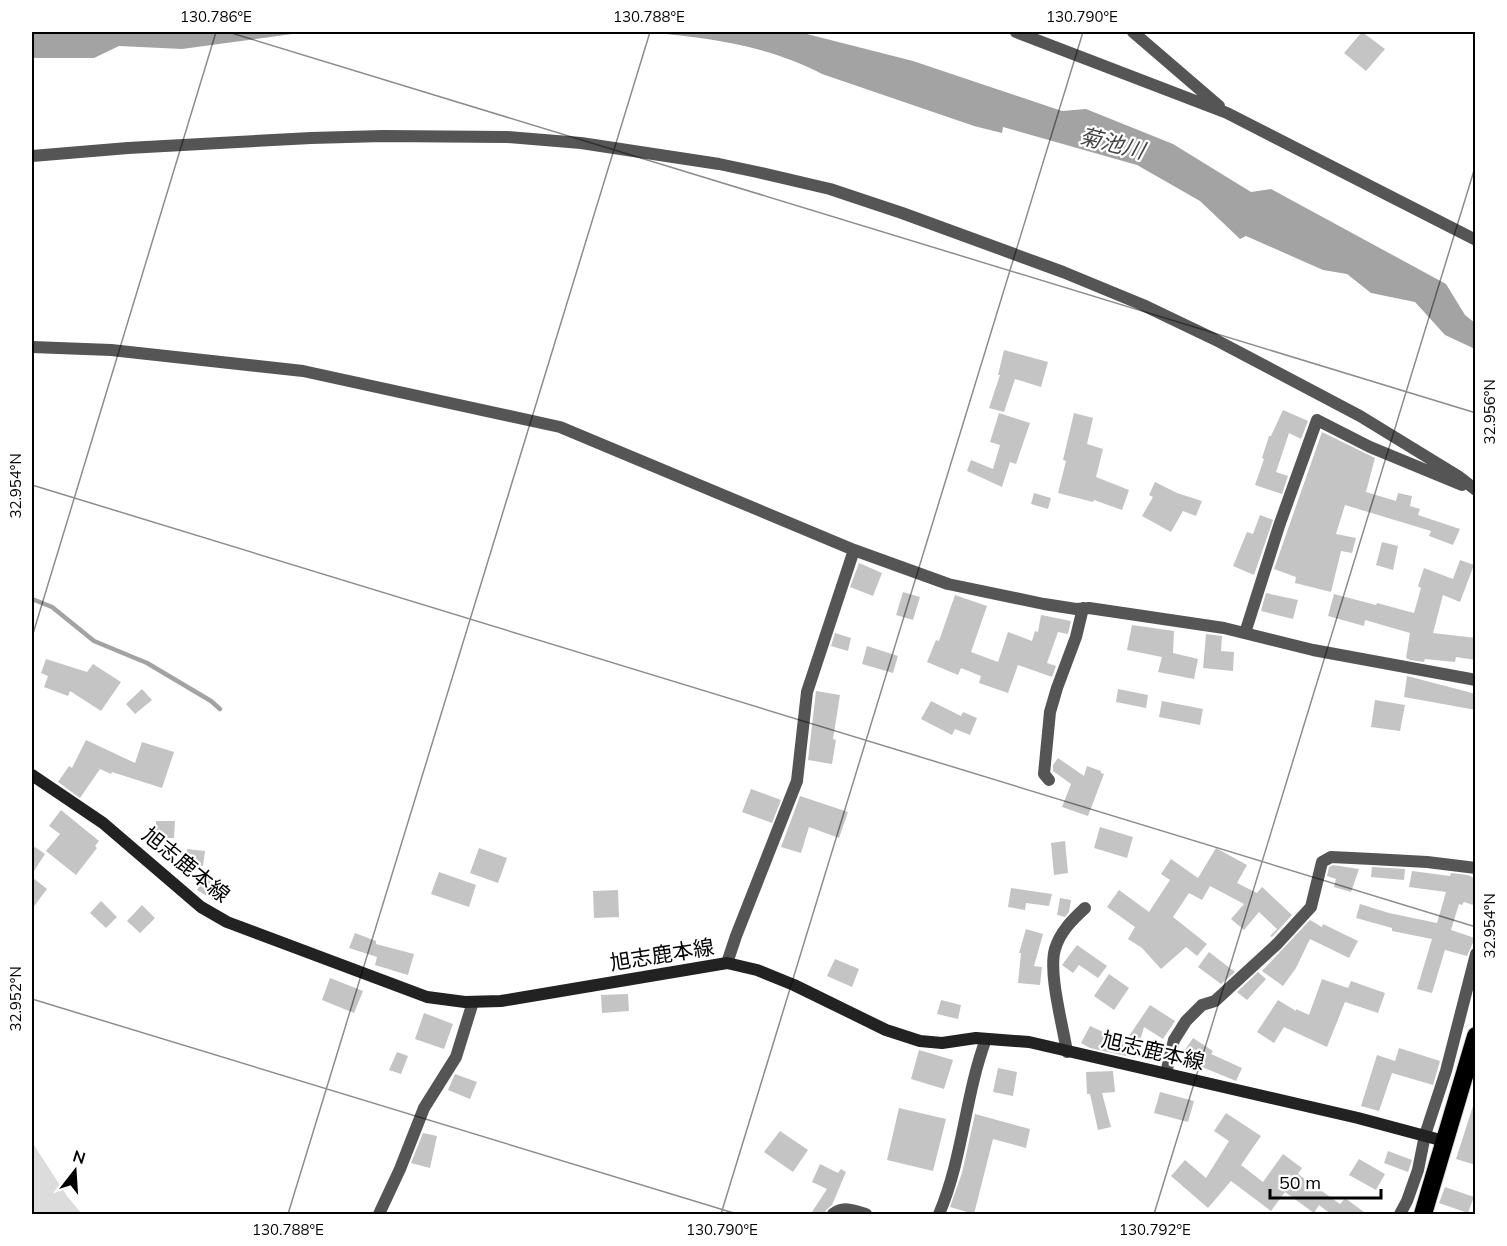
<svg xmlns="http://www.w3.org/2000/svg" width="1507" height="1246" viewBox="0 0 1507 1246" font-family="Mulish,'Noto Sans JP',sans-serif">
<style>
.green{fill:#dcdcdc}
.water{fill:#a3a3a3}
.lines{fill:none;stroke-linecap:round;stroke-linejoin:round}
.stream{stroke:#a3a3a3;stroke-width:4.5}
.building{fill:#c4c4c4}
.highway-casing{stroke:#dbdbdb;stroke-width:20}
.street{stroke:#555;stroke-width:12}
.secondary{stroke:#222;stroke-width:12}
.highway{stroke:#000;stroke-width:18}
.ticks{fill:none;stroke:#000;stroke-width:1.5;stroke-opacity:0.45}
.labels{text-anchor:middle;stroke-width:4.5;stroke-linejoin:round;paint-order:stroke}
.street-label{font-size:21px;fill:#000;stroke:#fff}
.water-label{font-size:22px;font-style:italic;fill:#444;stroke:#fff}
.neatline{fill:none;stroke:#000;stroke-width:2}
.ticks-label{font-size:15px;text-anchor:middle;fill:#000}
</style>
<rect width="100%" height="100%" fill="#fff"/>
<path class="green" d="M32 1142 67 1196 82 1214H32Z"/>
<path class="water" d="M32 32H300L292 34 182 49 119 46 94 58H32Z
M633 32H799L913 61 1062 111 1086 109 1173 144 1251 192 1271 189 1446 284 1465 315 1475 323V349L1445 335 1415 302 1371 293 1347 274 1323 270 1246 236 1240 239 1200 201 1137 165 1003 127 1002 133 974 126 822 74C765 44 696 35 633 32Z"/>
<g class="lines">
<path class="stream" d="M32 599 52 607 94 641 147 663 211 701 220 709"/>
</g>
<path class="building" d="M1362 32 1385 49 1366 71 1344 53Z
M1004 350 1048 362 1041 387 1015 379 1004 412 989 408 1000 375H998Z
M1283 410 1308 421 1301 439 1289 433 1276 472 1288 476 1282 494 1255 485 1264 459 1262 458 1269 436H1271Z
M999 413 1030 423 1016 464 1010 462 1002 487 967 471 971 460 993 469 1000 445 990 442Z
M1074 413 1093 418 1087 444 1103 449 1096 477 1129 490 1122 510 1094 500 1093 502 1058 493 1066 461 1063 460Z
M1322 432 1375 458 1366 492 1396 501 1398 493 1412 496 1410 506 1420 509 1418 515 1460 529 1453 545 1429 536 1431 531 1345 505 1336 534 1356 538 1352 553 1341 551 1331 592 1295 583 1296 577 1274 569Z
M1155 482 1177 493 1202 501 1196 516 1183 511 1171 532 1142 516 1153 497 1149 495Z
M1034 493 1051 498 1048 509 1031 504Z
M1260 515 1273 520 1254 575 1233 566 1247 532 1253 534Z
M1382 542 1398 546 1393 570 1376 565Z
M1460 560 1474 565 1460 602 1443 595 1433 633 1476 638V660L1456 657 1455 662 1425 659 1424 662 1410 660 1406 658 1410 633 1365 620 1364 626 1328 616 1334 594 1376 605 1377 603 1414 613 1421 588 1418 586 1424 568 1453 579Z
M859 563 882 573 873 596 850 587Z
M903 592 920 597 913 620 896 615Z
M1266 593 1298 600 1293 619 1261 611Z
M955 595 987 606 971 652 998 662 1008 632 1032 641 1035 631 1038 632 1041 615 1071 621 1068 634 1058 632 1047 663 1056 666 1052 677 1018 665 1008 693 979 683 981 676 961 668 958 675 927 662 936 640 939 641Z
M1132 625 1174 631 1173 653 1198 659 1194 679 1158 672 1162 657 1127 650Z
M835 633 851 638 848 651 831 646Z
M1206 634 1222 636 1221 651 1234 652 1233 671 1203 668Z
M867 646 898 656 893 673 862 664Z
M46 659 87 672 93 664 121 682 101 711 70 691 68 696 44 687 48 676 41 673Z
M1407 676 1476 694V710L1404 697Z
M142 689 152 700 135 714 126 704Z
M1118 689 1148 695 1146 708 1116 702Z
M816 691 840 695 833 739 836 740 832 764 808 760Z
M1375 700 1405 705 1400 731 1371 727Z
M931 701 961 716 963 712 977 718 970 735 955 729 952 735 921 719Z
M1162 701 1203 709 1200 725 1159 717Z
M86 740 135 763 142 742 174 752 162 788 112 772 111 774 100 769 80 798 58 782 69 766 72 768Z
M1058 758 1084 776 1087 766 1101 771V773L1104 774 1088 816 1062 807 1071 784 1053 771V765Z
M751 789 781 800 772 823 742 812Z
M800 796 848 812 839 838 809 827 801 853 781 847Z
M61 810 99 841 95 846 97 848 76 875 46 851 60 834 49 826Z
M156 821H175L174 838H156Z
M1100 827 1133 837 1127 858 1094 848Z
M1065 841 1068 873 1054 875 1051 843Z
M32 845 45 854 32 874Z
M479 848 507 858 498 883 470 873Z
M1216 848 1247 865 1237 883 1257 893 1262 887 1292 915 1272 937 1270 936 1277 929 1259 912 1244 930 1231 919 1244 904 1210 886 1202 900 1189 893 1173 917 1207 944 1197 956 1186 947 1161 969 1142 948 1128 939 1135 927 1107 907 1119 890 1149 912 1170 880 1161 874 1171 859 1198 878Z
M187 849 205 851 203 866 185 864Z
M1333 865 1359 869 1351 892 1334 887 1336 879 1327 876 1329 867Z
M1372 867 1405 869 1404 880 1371 877Z
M1412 871 1450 876 1451 873 1468 875 1476 879V906L1464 902 1462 905 1459 904 1451 930 1475 938 1467 956 1445 950 1432 993 1417 989 1432 939 1392 931V928L1356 918 1360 904 1389 913 1437 923 1446 892 1409 887Z
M439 872 476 885 469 907 431 894Z
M207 874 222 883 212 899 197 890Z
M32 877 47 889 32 909Z
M1011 888 1052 894 1049 906 1026 903 1025 910 1008 907Z
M618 890 619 917 594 918 593 891Z
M1060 898 1071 900 1069 912 1065 917 1057 915Z
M101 901 117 917 106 928 90 913Z
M142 905 155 918 140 933 127 921Z
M1310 920 1322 927 1323 924 1358 941 1349 958 1310 939 1296 968 1283 986 1262 971Z
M1026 929 1043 934 1034 966 1042 967 1040 985 1018 983 1021 953H1019Z
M355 933 376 941V944L414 954 408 975 375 965 377 957 349 948Z
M1077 945 1107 966 1098 978 1079 965 1073 973 1062 965Z
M1209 952 1235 972 1221 984 1198 967Z
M835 959 859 969 852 987 827 976Z
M1258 972 1266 979 1247 1000 1237 992Z
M1109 974 1129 988 1114 1010 1094 996Z
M330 978 363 991 354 1013 322 1000Z
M1322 979 1348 988 1351 981 1385 993 1378 1013 1345 1002 1327 1047 1284 1027 1274 1043 1257 1032 1278 1000 1296 1011V1009L1309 1015Z
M628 994 629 1011 602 1013 601 995Z
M941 1000 961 1005 958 1019 937 1014Z
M1150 1005 1175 1021 1163 1039 1144 1027 1135 1058 1090 1048 1081 1043 1090 1026 1123 1041 1125 1035 1129 1036Z
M424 1013 453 1024 444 1049 415 1039Z
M1193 1038 1213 1051 1211 1054 1242 1068 1236 1081 1202 1067 1182 1054Z
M1399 1048 1440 1061 1433 1085 1392 1073 1379 1111 1361 1106 1377 1055 1395 1061Z
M919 1050 953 1060 944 1089 911 1079Z
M397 1052 408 1056 401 1074 389 1070Z
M998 1068 1017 1072 1013 1096 993 1092Z
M1113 1071 1115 1092 1102 1093 1111 1127 1098 1130 1090 1094H1087L1086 1072Z
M455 1074 477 1082 470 1099 448 1090Z
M1160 1092 1194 1101 1188 1122 1154 1113Z
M1473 1106H1476V1165L1456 1159Z
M899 1108 946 1119 933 1171 887 1160Z
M1226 1113 1261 1136 1241 1165 1263 1182 1283 1154 1302 1168 1298 1174 1340 1204 1345 1198 1368 1215H1332L1319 1205 1314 1213 1285 1192 1271 1211 1231 1181 1208 1208 1171 1176 1185 1160 1206 1178 1229 1141 1214 1131Z
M975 1114 1030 1129 1026 1148 993 1139 974 1214 950 1207 962 1173Z
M780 1131 808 1150 793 1172 764 1152Z
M423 1133 437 1136 430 1168 411 1163Z
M1388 1151 1412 1160 1408 1172 1384 1163Z
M1359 1159 1385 1174 1376 1190 1349 1175Z
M820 1164 838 1173 841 1169 846 1172 832 1205 826 1210 825 1215H810L827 1189 812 1182Z
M1445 1187 1474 1197 1468 1213 1439 1203Z"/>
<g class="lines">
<g class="highway-casing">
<path id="highway" d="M1423 1214 1476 1036"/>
</g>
<path class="street" d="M1016 32 1227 113 1476 240
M1133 32 1219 106
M32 156 128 148 311 138 383 136 507 137 581 143 719 164 757 172 830 189 902 213 1063 272 1143 305 1214 339 1360 416 1458 476 1476 490
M32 347 111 350 303 371 560 427 854 550
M1245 633 1279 526 1317 420 1370 447 1462 485
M1049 780 1044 774 1050 712 1057 688 1076 637 1083 608
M727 963 736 936 797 781 807 692 854 550 948 584 1044 604 1076 609 1089 608 1224 628 1313 650 1476 680
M1067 1052C1063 1026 1048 973 1055 949 1060 932 1072 920 1085 908
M1166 1073 1174 1040 1186 1021 1202 1005 1215 1001 1277 944 1311 907 1322 862 1331 857 1372 859 1427 862 1476 868
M379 1214 400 1169 424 1108 456 1057 473 1002
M833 1214C844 1205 853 1211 866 1214
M939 1214C963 1158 965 1095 986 1039
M1400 1214 1407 1201 1418 1170 1425 1135 1446 1071 1476 954"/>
<path class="secondary" d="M32 775 103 823 201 907 227 922 427 997 465 1002 501 1001 727 963 757 970 794 985 886 1030 920 1041 942 1043 976 1038 1029 1042 1358 1118 1444 1141"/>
<use href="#highway" class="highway"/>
</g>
<path class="ticks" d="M228 32 1476 413M32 485 1476 927M32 637 216 32M32 999 737 1214M288 1214 650 32M721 1214 1083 32M1154 1214 1476 164"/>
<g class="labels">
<g class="street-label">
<text transform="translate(186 865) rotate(39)" y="7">旭志鹿本線</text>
<text transform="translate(662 955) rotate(-9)" y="7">旭志鹿本線</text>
<text transform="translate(1153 1051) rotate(13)" y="7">旭志鹿本線</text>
</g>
<g class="water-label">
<text transform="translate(1112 143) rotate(14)" y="8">菊池川</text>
</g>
</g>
<rect width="1507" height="1246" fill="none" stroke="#ffffff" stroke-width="66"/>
<g transform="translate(75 1171) rotate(17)" stroke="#ffffff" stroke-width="4.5" paint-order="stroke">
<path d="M0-4.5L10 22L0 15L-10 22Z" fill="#000000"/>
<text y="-9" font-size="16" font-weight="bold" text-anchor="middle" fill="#000000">N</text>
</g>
<path d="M1270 1189v9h111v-9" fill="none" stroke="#000000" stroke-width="3"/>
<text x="1279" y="1189" font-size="18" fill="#000000" stroke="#ffffff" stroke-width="4.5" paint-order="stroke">50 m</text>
<rect x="33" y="33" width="1441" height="1180" class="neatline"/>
<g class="ticks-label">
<text x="216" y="22">130.786°E</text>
<text x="649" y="22">130.788°E</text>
<text x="1082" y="22">130.790°E</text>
<text transform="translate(1490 412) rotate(-90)" y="5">32.956°N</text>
<text transform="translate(16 486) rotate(-90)" y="5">32.954°N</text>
<text transform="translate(1490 926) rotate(-90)" y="5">32.954°N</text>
<text transform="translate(16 999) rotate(-90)" y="5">32.952°N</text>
<text x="288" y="1235">130.788°E</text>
<text x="722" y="1235">130.790°E</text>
<text x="1155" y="1235">130.792°E</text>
</g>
</svg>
